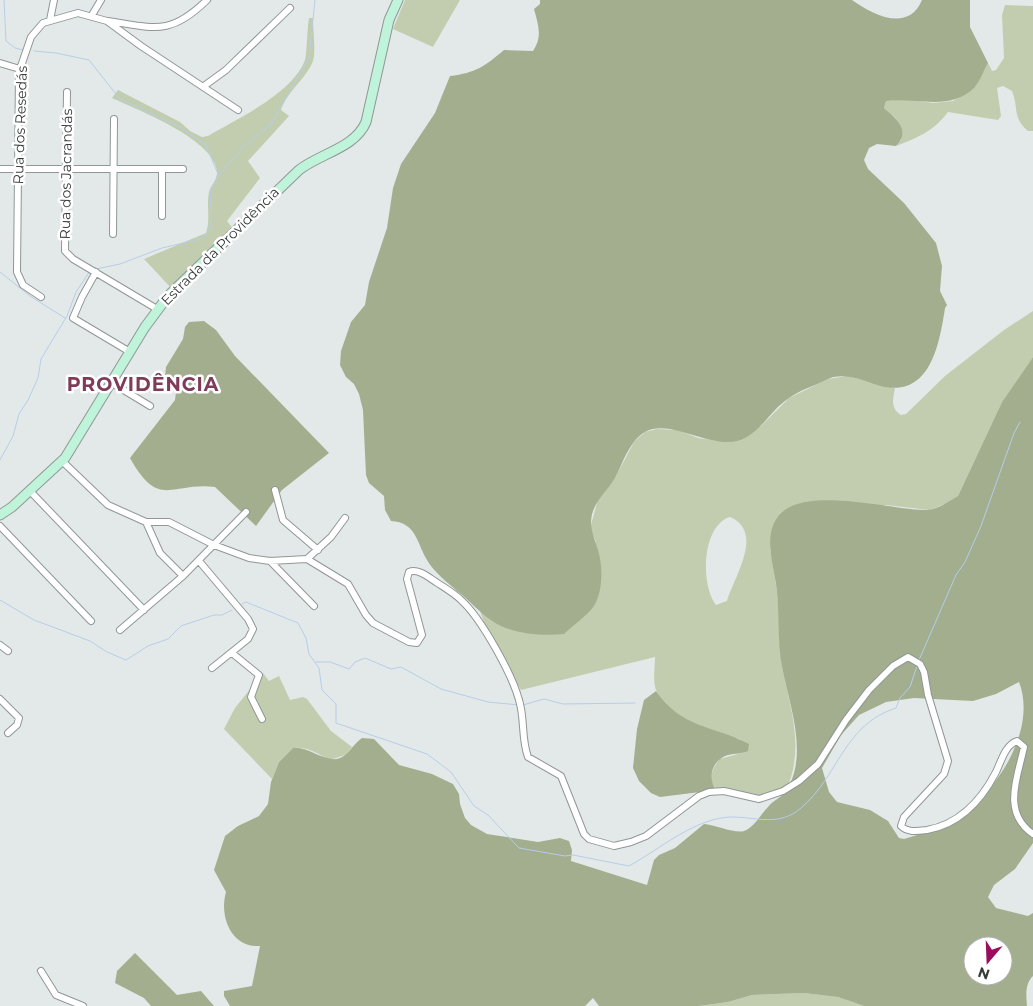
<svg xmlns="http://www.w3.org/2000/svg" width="1033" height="1006" viewBox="0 0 1033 1006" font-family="Montserrat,sans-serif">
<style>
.green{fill:#c2cdaf;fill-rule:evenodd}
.forest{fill:#a2ae8e;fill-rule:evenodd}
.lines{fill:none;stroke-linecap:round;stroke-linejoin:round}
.stream{stroke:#b7cde9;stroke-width:1}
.street-casing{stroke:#909796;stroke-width:8}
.secondary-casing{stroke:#909796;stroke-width:11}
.street{stroke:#fff;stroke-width:6}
.secondary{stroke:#bff3da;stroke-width:9}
.labels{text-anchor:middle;stroke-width:5;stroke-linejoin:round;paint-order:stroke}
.street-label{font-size:14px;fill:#383b3b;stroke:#fff}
.district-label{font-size:19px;font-weight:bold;letter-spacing:1px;fill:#7f3b58;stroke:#fff}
</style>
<rect width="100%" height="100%" fill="#e3e9e8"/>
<path class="green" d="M405 0H460L433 47 393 29Z
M1005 5 1033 6V131H1028C1012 117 1019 109 1012 91L1003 86 997 88 1001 116 998 120 948 112C934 131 917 138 896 146L901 140 897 120 884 108 886 101 905 99 933 103 953 101 976 86 988 63 992 71 996 70 1004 58 1002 15Z
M309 18H313C313 29 316 51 313 61 306 79 288 90 281 110L289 116 248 161 260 178 227 221 235 231 173 290 144 259 206 233C211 218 206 205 209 192 211 184 218 180 217 170 211 138 140 111 112 98L118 90 180 122 190 131 202 137 208 136C238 118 292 94 305 60 307 54 307 28 309 18Z
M1033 311V357L1002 402 958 496 945 504 929 510 886 505 770 549C774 571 778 594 779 617 781 634 780 651 782 667 791 711 806 752 784 794 772 795 759 798 748 798 722 798 698 785 720 759L745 752 740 739C713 733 670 720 657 692 652 684 655 667 655 657L521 690 489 636 480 611 493 622 596 542 590 529 598 499 616 476 634 442 645 432 657 429 678 430 698 438 718 441 761 426 789 398 828 379 847 376 895 388C893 399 890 408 901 415L906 414 945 376 1004 330ZM730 517C765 532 734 577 727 601L716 605C700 585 702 525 730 517Z
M263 673 269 681 279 676 290 700 303 697 307 699 331 731 352 747 345 755 330 760C318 754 308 746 293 748L279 762 272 779 224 729 235 708Z
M804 993 838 997 864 1006H699L728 1002 752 995Z"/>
<path class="forest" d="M540 0H852C873 15 908 33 922 0H970V27L988 63C984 70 980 81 975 87 950 112 917 97 886 101L884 108C897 120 911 130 896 146L877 144 869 148 864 160 868 169 904 203 936 243 942 266 940 291 947 305 945 308C939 347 929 403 874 384 859 379 841 372 826 380 814 386 800 390 789 398 770 410 760 435 737 441 709 448 669 418 645 432 631 440 624 459 618 472 611 488 597 497 592 514 589 528 594 537 598 550 603 566 603 591 594 606 586 617 573 625 564 634 541 636 512 634 492 621 480 613 469 600 457 591 447 582 434 572 427 560 417 543 416 522 391 521L385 510 384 496 369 483 366 475 363 410 359 394 354 384 346 377 340 365 341 351 351 322 365 305 369 282 387 228 393 188 401 164 435 113 450 76C476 73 485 66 504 50L533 51C543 37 538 24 534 9L540 4Z
M204 321 216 330 235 356 329 453 282 490 256 526 215 487C171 482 159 510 130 458L175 400 176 392 165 376 166 367 183 339 185 327 189 322Z
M1033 357V843L1015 869 994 885 988 897 996 908 1028 916 1033 913V976C1025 983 1026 996 1027 1006H864L838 997 804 993 752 995 728 1002 699 1006H599L593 998 585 1006H230L224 996V991L252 986 260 946C231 948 219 916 226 892L214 870 225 836 238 826 259 816 268 804 271 782 279 762 293 748C311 746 329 768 345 755 351 750 355 743 362 738L374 739 399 765 432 774 453 784 459 794 460 804 465 818 471 825 487 834 538 842 560 838 569 841 572 850 571 861 647 885 654 860 659 855 675 848 704 824C715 825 736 834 744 831 754 828 761 814 768 807 772 801 781 798 785 792 810 757 789 704 782 667 777 640 780 611 776 584 773 563 764 537 777 518 800 483 893 511 927 510 938 509 948 502 958 496L1002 402ZM1019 682C1033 718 1013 762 988 790 982 797 977 805 970 810 951 823 926 833 904 839L899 838 888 821 870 810 837 802 829 792 822 768 841 735 859 715 886 702 914 698 973 701 996 694ZM973 946H1003V976H973Z
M656 691C682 729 713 725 749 744L748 751C742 754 735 753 728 755 712 760 707 777 716 790L660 797 651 793 639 781 633 768 637 729 644 700Z
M135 953 177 995 201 991 214 1006H151L144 998 115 983 117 971Z"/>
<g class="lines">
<path class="stream" d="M4 0 6 41 15 48 23 50
M34 51 56 53 89 60 120 99 179 127 206 145 218 174
M96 269 120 264 162 248 200 239 207 234 212 221 210 192 219 175 244 146 271 124 309 58 315 0
M0 272 30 296 65 318
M0 460 13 436 19 414 28 400 38 378 41 359 67 316 76 292 90 271
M0 600 34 620 90 641 107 652 126 660 148 646 168 639 181 626 214 615H222L232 610
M242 604 246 602 298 623 306 638 309 654 319 668 322 690 336 704V723L427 754 451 772 474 806 488 815 519 848 565 856 573 855 629 866C660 849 695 818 731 817 757 817 779 827 801 808 839 776 843 725 896 708L900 698 910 687 917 666
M919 660 956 575 965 562 981 526 1014 433 1020 422
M316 662H330L349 669 355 662 365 658 391 669 401 667 441 689 488 702 519 705
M523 705 544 699 563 704 635 703"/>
<g class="street-casing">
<path id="street" d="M92 15 101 0
M50 20 54 0
M108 21C155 28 170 36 207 0
M0 63 20 69
M204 86 226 70 290 8
M67 92 65 251 73 259 157 309
M0 169H183
M162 169V216
M113 234 114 119
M96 272 82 297 73 318 130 352
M41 297 23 285 17 272 19 72 31 37 43 23 78 13 107 21 141 46 238 110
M112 383 150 406
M62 461 108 505 146 522H169L214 545 249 558 270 561 307 559 348 584 366 615 373 623 409 642 417 643 422 635 407 579 409 572C418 568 428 577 436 582 445 588 454 593 461 600 481 618 512 674 519 700 525 719 521 738 528 757L561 776 584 834 589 839 614 846 631 842 646 836 699 796 709 792 724 791 759 799 783 791 799 781 818 764 846 720 869 690 893 666 908 657 920 664 924 672 928 695 948 761 944 774 904 817 901 826C908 833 918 831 927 830 960 824 981 801 996 772 1001 762 1005 745 1017 741L1024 747C1018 776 1001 812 1033 834
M275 490 283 520 318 550
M30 491 144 610
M146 522 160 553 183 576
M0 526 91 621
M307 559 331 537 345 518
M199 561 248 619 253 629 248 639 212 668
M270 561 314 606
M120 630 183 576 246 512
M0 645 8 651
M232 653 259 675 251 697 262 719
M0 699 19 718 17 725 8 733
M41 971 56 995 83 1006"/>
</g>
<g class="secondary-casing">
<path id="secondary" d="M0 515 12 507 65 458 145 327 168 296 299 170C321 153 355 148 366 122L389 20 398 0"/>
</g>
<use href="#street" class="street"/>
<use href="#secondary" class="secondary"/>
</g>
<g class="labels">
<g class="street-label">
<text transform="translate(20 125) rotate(-88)" y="5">Rua dos Resedás</text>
<text transform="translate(66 174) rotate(-89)" y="5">Rua dos Jacrandás</text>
<text transform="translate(220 246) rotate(-45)" y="5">Estrada da Providência</text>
</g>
<g class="district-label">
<text x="143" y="391">PROVIDÊNCIA</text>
</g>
</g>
<g transform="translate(988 961) rotate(199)"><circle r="24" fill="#ffffff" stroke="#afb1b1"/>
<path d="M0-4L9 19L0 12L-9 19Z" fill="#9b0c5c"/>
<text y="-8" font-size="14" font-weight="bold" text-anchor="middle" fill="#383b3b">N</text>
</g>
</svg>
